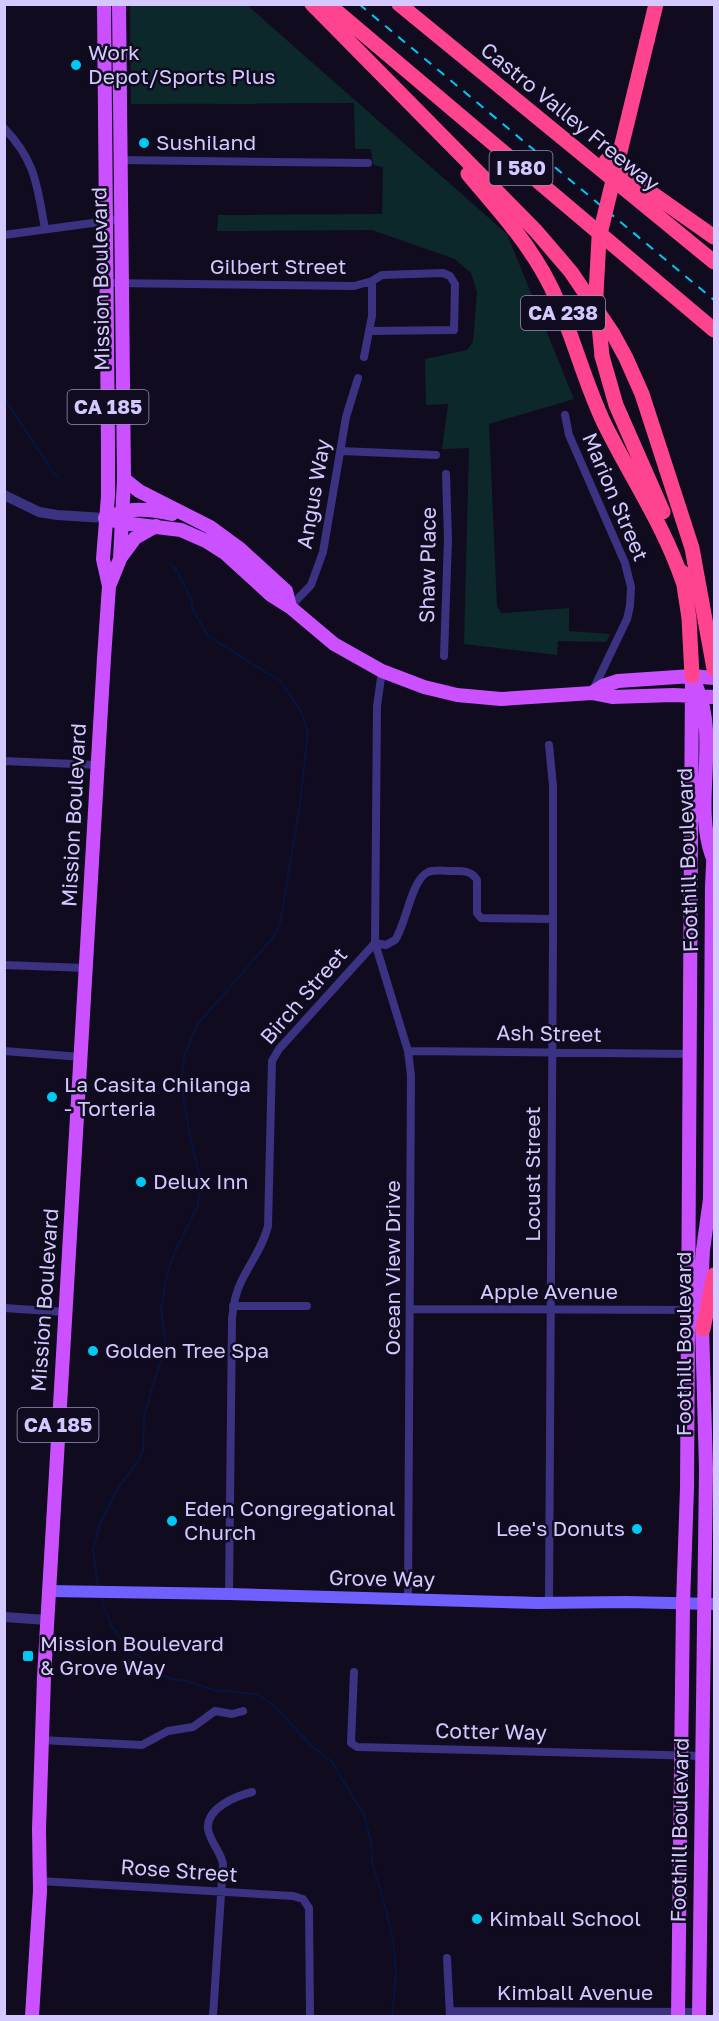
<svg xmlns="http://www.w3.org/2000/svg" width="719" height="2021" viewBox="0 0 719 2021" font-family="'Golos Text',sans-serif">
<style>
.green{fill:#0d282a}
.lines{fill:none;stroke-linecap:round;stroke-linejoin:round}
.stream{stroke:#05153e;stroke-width:2}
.minor{stroke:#3b3282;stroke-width:8}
.tertiary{stroke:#3b3282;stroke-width:10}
.secondary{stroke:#7060ff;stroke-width:12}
.primary{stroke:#cb50ff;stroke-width:14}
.motorway{stroke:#ff448f;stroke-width:15}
.rail{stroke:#00c8f4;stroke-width:2;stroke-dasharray:9 8;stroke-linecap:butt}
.motorway-bridge{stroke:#ff448f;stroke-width:15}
.poi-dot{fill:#00c8f4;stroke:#100b1f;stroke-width:2}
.labels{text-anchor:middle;stroke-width:5;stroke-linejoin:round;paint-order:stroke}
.shield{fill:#100b1f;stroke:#9890bc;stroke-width:1.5}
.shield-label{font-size:20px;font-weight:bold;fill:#d3c9ff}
.poi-label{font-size:21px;fill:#d3c9ff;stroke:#100b1f;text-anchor:start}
.street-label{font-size:21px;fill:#d3c9ff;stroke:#100b1f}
</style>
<rect width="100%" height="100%" fill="#100b1f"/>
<path class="green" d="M130 5H247L507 234 574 399 489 424 497 606 501 613H506L569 608V631L610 634 606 642 558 641 557 655 464 644 469 448 442 449 448 404 426 405 425 359 467 350 473 342 477 292 471 273 455 259 372 230 217 231 218 215 382 214 383 167 373 165 371 149H355L354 103 131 104Z"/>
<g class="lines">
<path class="stream" d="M4 398 52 471 59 478
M98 1587 93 1550 95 1543 100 1523 116 1491 138 1461 143 1451 144 1416 166 1342 161 1311 167 1276 172 1258 198 1206 200 1178 191 1141 181 1086 184 1056 197 1025 276 934 280 923 299 811 308 733 306 727 301 711 280 681 208 636 192 608V601L177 571 171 564
M100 1596 111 1625 122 1641 134 1653 160 1670 163 1675 168 1678 186 1681 214 1690 257 1694 273 1705 312 1746 332 1762 360 1809 363 1812 371 1841 372 1861 386 1910 393 1940 396 1975 392 2016"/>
<path class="minor" d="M4 128C36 161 37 186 45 229
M118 160 368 163
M4 235 122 219
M106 283 354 286 372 281 382 275 443 273 450 276 455 284 454 330 369 331
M364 357 372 316V281
M565 415 569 435 625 563 631 587 630 606 627 619 593 690
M341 451 436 455
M290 607 311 585 323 552 346 417 358 378
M444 656 448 539 446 474
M382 671 377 706 375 943 408 1051 411 1075 408 1598
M4 761 98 765
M375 943 386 945 395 940C406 925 411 880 428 872 435 869 444 871 452 871 462 871 471 870 477 880V913L481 918 553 919
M4 965 86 968
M4 1051 81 1057
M408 1051 689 1054
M233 1306H307
M4 1308 64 1312
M410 1309 687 1310
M229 1594 232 1319C233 1307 235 1294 241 1282 250 1263 263 1247 268 1226L272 1061 279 1049 375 943
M549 1603 553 936V786L549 745
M354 1672 351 1743 357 1747 702 1756
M40 1740 142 1745 168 1731 193 1727 215 1711 232 1714 243 1711
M40 1881 293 1896 303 1899 309 1908 310 2016
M447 1958 450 2016
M450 2011 699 2012
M213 2016 223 1864C221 1852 210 1842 208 1829 206 1808 236 1796 252 1792"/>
<path class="tertiary" d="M4 495 39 512 57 515 105 518
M4 1617 47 1620"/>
<path class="secondary" d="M49 1591 229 1594 538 1603 626 1602 714 1604"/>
<path class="primary" d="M104 4 108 446V496L103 559 109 586
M124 479 139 491 210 527 240 549 286 591 290 607
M117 514C132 507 155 510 172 514
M105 518 123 523 181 530 206 541 225 553 271 595 290 607 334 644 382 671 424 687 457 695 501 699 592 693 612 697 674 695 714 697
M121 557 135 538 156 526
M697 688C719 741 693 802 712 856
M592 693 603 686 618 681 692 676 714 678
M32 2016 40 1891 39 1829 44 1677 104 658 109 586 120 559 124 479 119 4
M678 2016 683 1604 687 1488 692 676
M699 2016 706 1469 701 1289 703 1250 710 1199 712 887 714 843"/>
<path class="motorway" d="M312 4 536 231 571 272 613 334 626 358 642 394 692 548 714 669
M328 4 714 330
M399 4 714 262
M647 41 656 4
M606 161 714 237
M468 174C498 210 530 244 551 287 572 331 583 379 604 423 630 476 664 525 683 582
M602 356 616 405 663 512
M682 572 689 618 692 676
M703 1329 714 1275"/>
<path class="rail" d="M359 4 714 300"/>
<path class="motorway-bridge" d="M602 356 596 294 599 238 647 41"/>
</g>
<g class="poi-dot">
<circle cx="76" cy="65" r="6"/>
<circle cx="144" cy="143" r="6"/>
<circle cx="52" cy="1097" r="6"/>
<circle cx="141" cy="1182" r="6"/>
<circle cx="93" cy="1351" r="6"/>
<circle cx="172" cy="1521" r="6"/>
<circle cx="637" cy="1529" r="6"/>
<rect x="22" y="1650" width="12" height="12" rx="3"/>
<circle cx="477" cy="1919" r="6"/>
</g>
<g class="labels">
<g class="shield">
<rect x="489.5" y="151" width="63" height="34" rx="4.5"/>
<rect x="521" y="296" width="84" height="34" rx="4.5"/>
<rect x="67.5" y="390" width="81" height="34" rx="4.5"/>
<rect x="17.5" y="1408" width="81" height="34" rx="4.5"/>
</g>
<g class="shield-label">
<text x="521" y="175">I 580</text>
<text x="563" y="320">CA 238</text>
<text x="108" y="414">CA 185</text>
<text x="58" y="1432">CA 185</text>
</g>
<g class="poi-label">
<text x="88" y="60">Work<tspan x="88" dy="24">Depot/Sports Plus</tspan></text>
<text x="156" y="150">Sushiland</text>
<text x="64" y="1092">La Casita Chilanga<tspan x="64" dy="24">- Torteria</tspan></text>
<text x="153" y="1189">Delux Inn</text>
<text x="105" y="1358">Golden Tree Spa</text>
<text x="184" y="1516">Eden Congregational<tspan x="184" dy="24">Church</tspan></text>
<text x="625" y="1536" text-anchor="end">Lee's Donuts</text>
<text x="40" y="1651">Mission Boulevard<tspan x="40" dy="24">&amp; Grove Way</tspan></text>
<text x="489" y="1926">Kimball School</text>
</g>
<g class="street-label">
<text transform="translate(570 117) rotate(39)" y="7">Castro Valley Freeway</text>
<text x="278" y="274">Gilbert Street</text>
<text transform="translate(101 279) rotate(-91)" y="7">Mission Boulevard</text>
<text transform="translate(314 494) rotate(-80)" y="7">Angus Way</text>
<text transform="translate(615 497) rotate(67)" y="7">Marion Street</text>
<text transform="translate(428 565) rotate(-89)" y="7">Shaw Place</text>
<text transform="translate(74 815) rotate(-87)" y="7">Mission Boulevard</text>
<text transform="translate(688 860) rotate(-92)" y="7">Foothill Boulevard</text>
<text transform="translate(304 996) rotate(-49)" y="7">Birch Street</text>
<text transform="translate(549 1034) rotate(1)" y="7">Ash Street</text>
<text transform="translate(533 1174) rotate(-90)" y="7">Locust Street</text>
<text transform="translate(393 1268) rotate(-90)" y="7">Ocean View Drive</text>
<text x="549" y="1299">Apple Avenue</text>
<text transform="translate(45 1300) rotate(-86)" y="7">Mission Boulevard</text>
<text transform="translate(684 1344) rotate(-90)" y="7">Foothill Boulevard</text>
<text transform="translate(382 1579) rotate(1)" y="7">Grove Way</text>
<text transform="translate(491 1732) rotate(1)" y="7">Cotter Way</text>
<text transform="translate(680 1830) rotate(-89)" y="7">Foothill Boulevard</text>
<text transform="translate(179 1871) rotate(4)" y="7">Rose Street</text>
<text x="575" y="2000">Kimball Avenue</text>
</g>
</g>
<rect width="719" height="2021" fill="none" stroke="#d3c9ff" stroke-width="12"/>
</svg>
